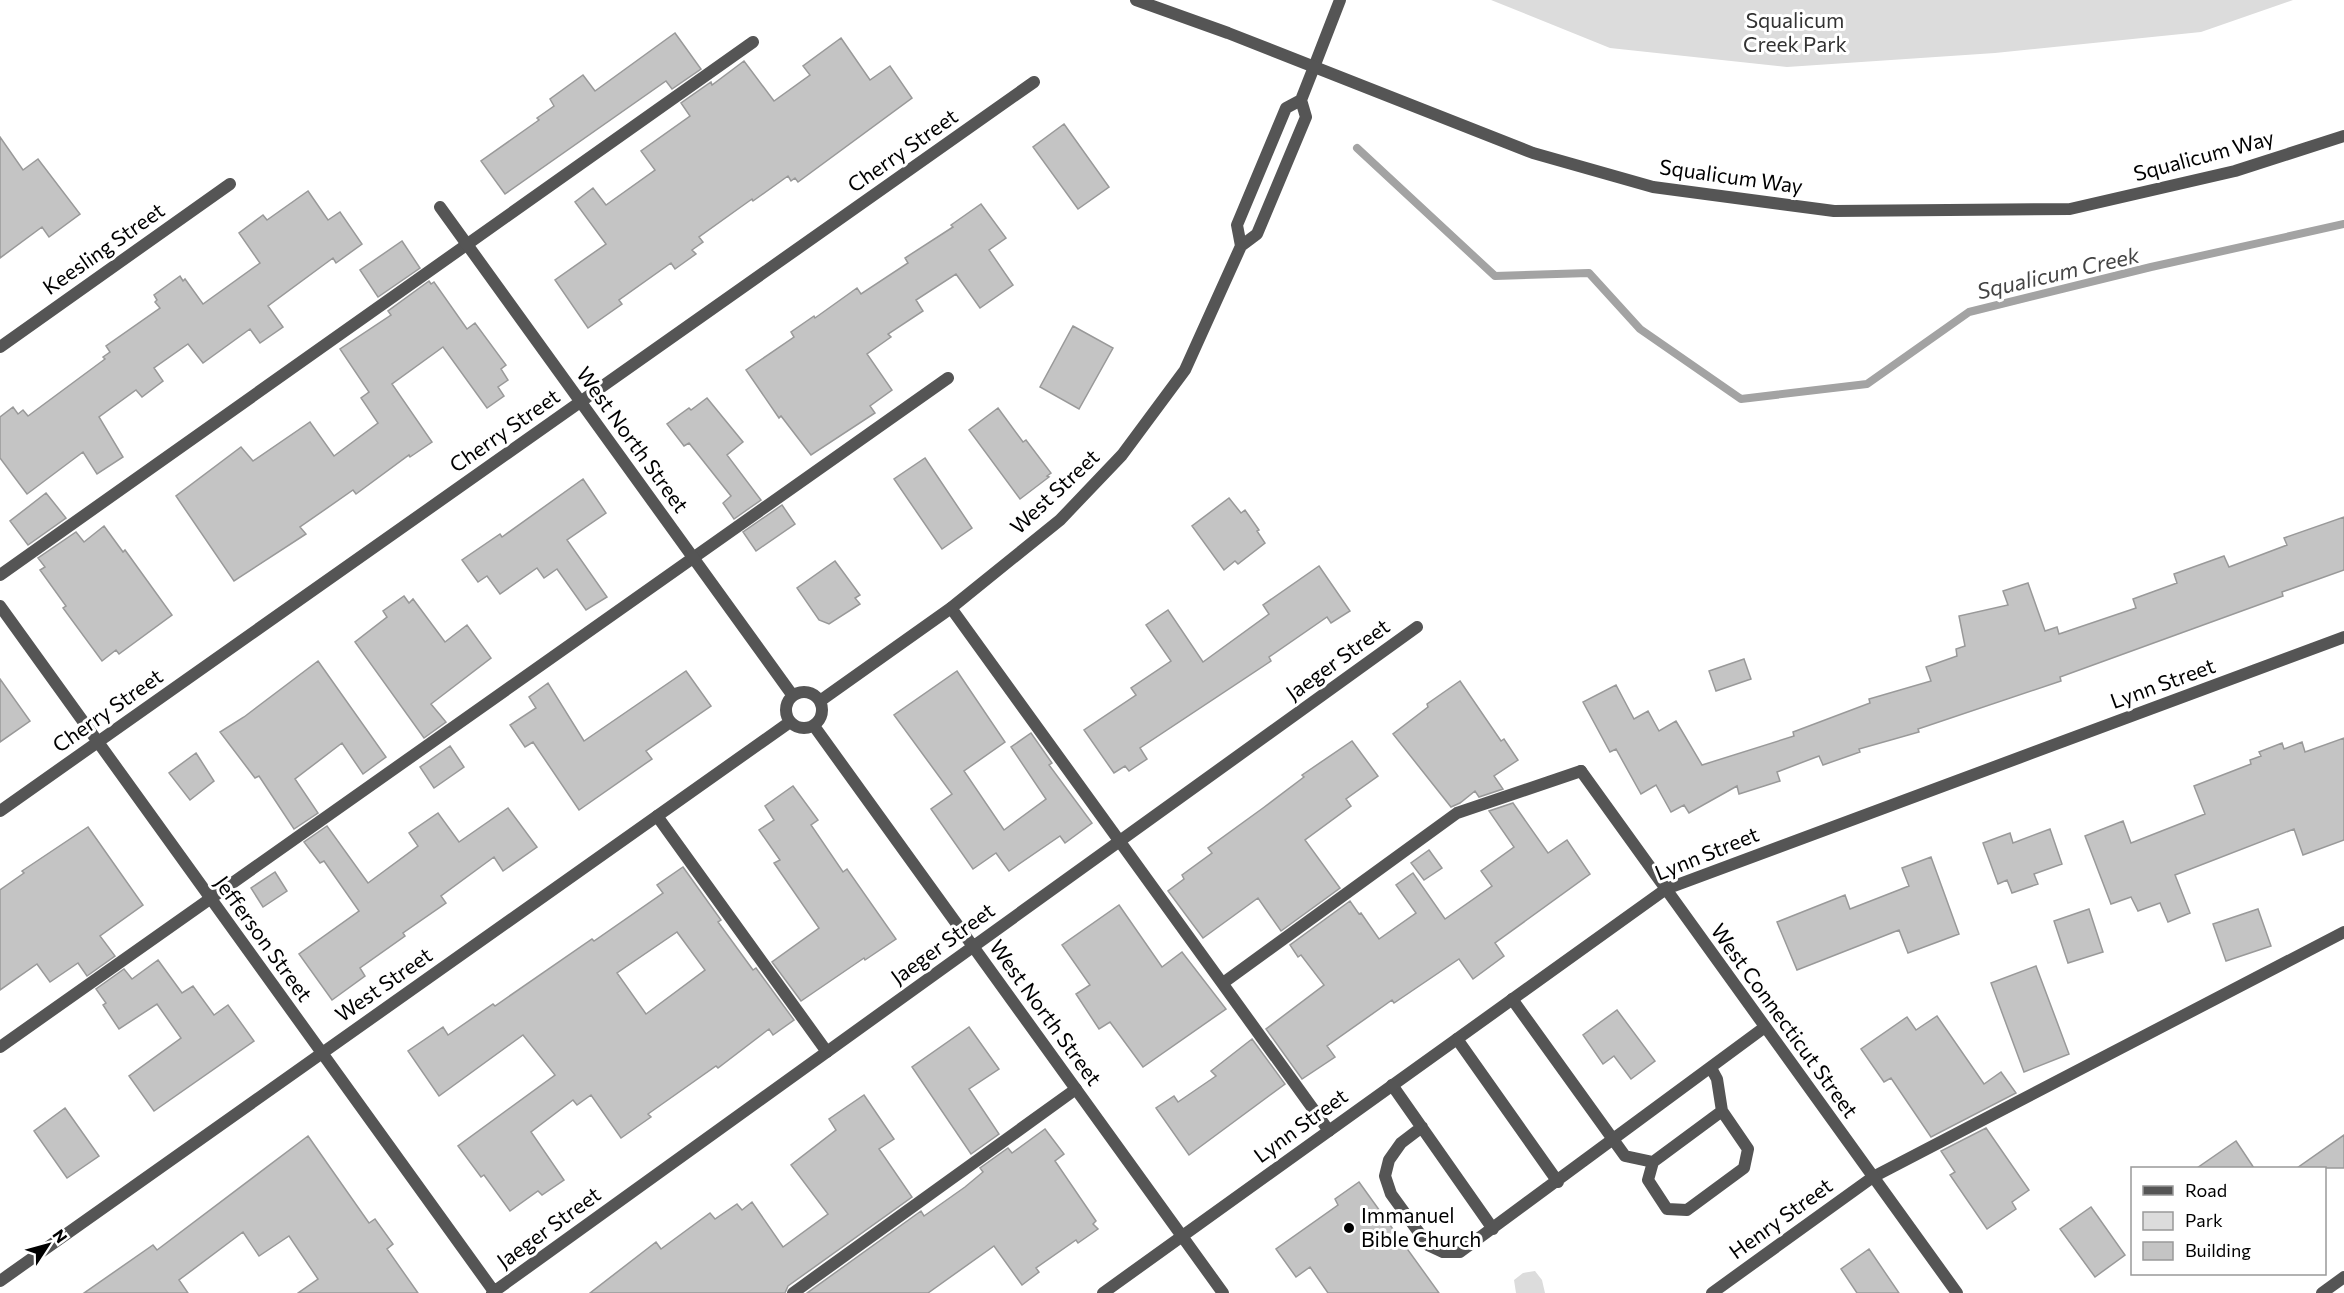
<svg xmlns="http://www.w3.org/2000/svg" width="2344" height="1293" viewBox="0 0 2344 1293" font-family="Commissioner,sans-serif">
<style>
.green{fill:#dcdcdc}
.lines{fill:none;stroke-linecap:round;stroke-linejoin:round}
.stream{stroke:#a3a3a3;stroke-width:8}
.building{fill:#c4c4c4;stroke:#999;stroke-width:1.5;fill-rule:evenodd}
.service{stroke:#555;stroke-width:12}
.minor{stroke:#555;stroke-width:12}
.tertiary{stroke:#555;stroke-width:12}
.poi-dot{fill:#000;stroke:#fff;stroke-width:2}
.labels{text-anchor:middle;stroke-width:6;stroke-linejoin:round;paint-order:stroke}
.park-label{font-size:21px;fill:#333;stroke:#fff}
.street-label{font-size:21px;fill:#000;stroke:#fff}
.poi-label{font-size:21px;fill:#000;stroke:#fff;text-anchor:start}
.water-label{font-size:22px;font-style:italic;fill:#444;stroke:#fff}
</style>
<rect width="100%" height="100%" fill="#fff"/>
<path class="green" d="M1491 0H2293L2201 32 1995 53 1787 67 1610 48Z
M1535 1271 1542 1280 1545 1293H1516L1514 1280 1523 1273Z"/>
<g class="lines">
<path class="stream" d="M1357 148 1495 276 1589 273 1640 329 1741 399 1867 384 1969 312 2151 267 2344 224"/>
</g>
<path class="building" d="M675 33 701 69 672 89 666 81 505 194 481 161 539 120 537 118 554 106 550 99 583 75 595 91Z
M841 38 870 80 890 66 912 98 798 182 795 178 791 181 788 176 753 201 752 199 699 237 703 242 692 250 696 254 675 269 671 263 619 300 622 304 588 328 555 280 606 244 575 202 593 188 606 205 655 170 641 151 690 116 681 103 711 82 712 85 744 61 774 101 810 75 803 66Z
M1064 124 1109 187 1078 209 1033 147Z
M0 137 23 170 38 159 80 214 49 237 42 227 0 258Z
M308 191 328 220 340 212 362 244 336 263 333 258 268 306 283 327 260 343 250 329 203 363 188 344 154 368 163 381 142 397 136 390 99 417 123 457 97 474 83 452 27 494 0 458V417L13 407 18 414 23 410 28 416 105 359 103 357 110 352 106 346 160 308 155 302 157 300 154 295 180 276 183 281 185 279 203 304 260 263 239 233 263 215 267 220Z
M981 204 1006 238 989 250 1013 285 980 308 956 274 916 300 923 311 888 334 891 337 867 354 892 390 870 406 875 413 811 455 781 416 779 418 746 370 794 337 791 332 814 316 815 318 857 288 861 294 908 263 905 258 953 227 951 225Z
M402 241 420 268 378 297 360 270Z
M429 281 431 284 434 282 467 329 475 323 506 365 501 369 508 380 498 387 504 396 487 408 443 347 392 384 432 442 410 457 409 455 356 494 353 490 300 527 306 534 234 581 176 496 241 447 253 461 310 422 334 456 378 423 361 398 369 392 340 349 391 315 388 311Z
M1073 326 1113 348 1079 409 1040 387Z
M707 398 743 442 727 455 761 500 734 519 723 503 731 496 689 443 684 446 667 424 689 408 691 410Z
M998 408 1023 442 1026 440 1051 473 1047 476 1049 477 1020 499 969 430Z
M925 458 972 528 942 549 894 479Z
M583 479 606 513 567 540 607 597 586 610 557 569 544 578 537 568 500 594 487 576 478 582 462 560 500 534 502 537Z
M46 493 66 518 28 545 10 521Z
M1229 498 1241 513 1245 510 1259 530 1257 531 1265 543 1238 564 1235 561 1224 570 1192 526Z
M782 505 795 524 756 551 743 532Z
M2344 517V570L2282 592 2283 596 2060 677 2061 681 1918 729 1919 732 1859 749 1860 752 1823 765 1819 756 1777 772 1780 781 1739 794 1737 786 1689 813 1684 805 1671 812 1656 785 1641 794 1616 749 1610 752 1583 702 1616 685 1634 719 1648 711 1659 731 1676 721 1702 765 1794 736 1793 732 1870 703 1869 699 1931 681 1926 667 1957 656 1956 649 1965 646 1959 616 2008 605 2003 591 2028 583 2045 631 2057 627 2059 634 2136 608 2133 599 2177 583 2174 574 2224 556 2229 567 2287 545 2284 538Z
M104 526 123 552 125 550 172 615 119 654 116 650 102 661 63 608 66 606 40 570 45 567 38 558 76 532 84 542Z
M835 561 860 595 855 598 860 604 829 624 819 620 797 588Z
M1319 566 1350 611 1331 623 1327 617 1269 657 1271 661 1140 748 1147 759 1129 771 1125 766 1114 773 1084 730 1136 695 1131 688 1171 661 1146 625 1168 610 1203 662 1269 614 1263 605Z
M404 596 409 603 413 599 445 642 467 625 491 658 431 704 446 722 424 738 355 642 387 617 383 611Z
M1744 659 1751 679 1716 691 1709 671Z
M318 661 386 757 363 774 342 743 295 779 318 813 294 829 259 776 255 778 220 732 244 717Z
M686 671 711 706 646 751 652 759 579 810 533 742 525 747 510 725 536 708 529 697 548 683 584 741Z
M957 671 1005 742 964 771 1004 830 1046 799 1011 747 1031 733 1052 763 1049 765 1092 823 1065 843 1060 836 1009 871 996 853 973 869 931 809 952 794 894 715Z
M0 679 30 721 0 742Z
M1460 681 1501 741 1504 739 1518 760 1494 776 1503 789 1479 797 1475 791 1460 803 1451 807 1393 734 1428 707 1427 704Z
M2344 738V840L2303 855 2294 829 2175 875 2190 913 2168 922 2160 903 2138 911 2131 897 2111 904 2085 836 2123 821 2131 843 2205 814 2194 786 2251 764 2250 760 2261 756 2259 752 2282 743 2284 749 2302 742 2305 752Z
M1352 741 1378 776 1346 799 1351 806 1305 840 1340 888 1281 931 1258 898 1203 938 1168 891 1184 879 1182 875 1212 853 1208 848 1263 808 1304 777 1302 775Z
M450 746 464 767 434 788 420 767Z
M196 753 214 781 190 800 169 773Z
M793 786 818 820 811 825 843 872 847 869 896 939 865 960 864 958 801 1001 772 962 819 928 774 863 780 860 759 830 774 820 765 806Z
M1513 803 1548 853 1567 840 1590 874 1495 943 1504 956 1473 979 1459 959 1394 1003 1392 1000 1327 1046 1335 1057 1302 1079 1266 1029 1324 985 1301 955 1298 957 1290 945 1350 901 1359 914 1361 913 1379 939 1416 913 1396 885 1413 873 1445 919 1492 886 1481 871 1514 847 1489 811Z
M508 808 537 847 503 871 494 857 441 896 446 903 403 933 405 936 360 968 365 976 332 1000 299 954 359 911 324 861 320 863 304 842 327 826 368 883 418 846 409 833 438 813 459 842Z
M88 827 143 905 100 936 115 956 87 976 78 963 50 982 37 964 0 990V890L24 873 22 871Z
M2050 829 2062 864 2034 874 2038 884 2012 893 2007 880 1998 884 1983 843 2010 833 2013 843Z
M1429 850 1442 868 1424 880 1411 863Z
M1931 857 1959 934 1908 953 1899 930 1797 970 1777 922 1845 895 1850 909 1909 886 1902 868Z
M683 867 721 920 718 922 753 970 756 968 794 1020 773 1035 769 1029 718 1068 716 1066 648 1114 651 1117 621 1138 591 1095 577 1105 573 1100 531 1132 564 1180 542 1195 538 1191 510 1211 484 1175 481 1177 458 1146 555 1075 523 1035 439 1096 408 1051 443 1027 448 1035 493 1004 495 1006 592 939 594 941 663 893 657 885ZM677 932 705 970 646 1014 617 973Z
M275 872 287 891 263 907 251 888Z
M1119 905 1162 967 1182 952 1226 1009 1143 1067 1110 1022 1099 1029 1076 994 1090 985 1062 945Z
M2089 909 2103 952 2068 963 2054 921Z
M2258 909 2271 946 2226 961 2213 924Z
M158 960 182 993 193 986 214 1015 228 1005 254 1041 154 1111 129 1076 181 1038 157 1004 119 1029 103 1005 106 1003 96 989 124 969 132 979Z
M2036 966 2069 1054 2024 1072 1991 983Z
M1617 1010 1655 1061 1631 1079 1614 1056 1603 1064 1583 1035Z
M1937 1016 1984 1084 2001 1072 2016 1093 1931 1137 1891 1078 1884 1082 1861 1049 1907 1017 1916 1030Z
M969 1027 999 1069 969 1089 999 1134 971 1154 912 1067Z
M1252 1039 1285 1084 1189 1155 1156 1108 1174 1096 1178 1102 1216 1076 1211 1071Z
M864 1095 894 1139 879 1149 912 1197 788 1286 785 1293H590L656 1242 661 1249 710 1213 715 1219 737 1204 742 1210 752 1202 783 1247 828 1214 791 1165 836 1130 829 1119Z
M65 1108 99 1156 67 1178 34 1131Z
M1986 1128 2029 1190 2012 1202 2016 1209 1987 1229 1950 1175 1955 1172 1941 1151Z
M1045 1129 1064 1154 1055 1161 1096 1221 1093 1224 1098 1229 1078 1243 1076 1240 1036 1268 1039 1272 1022 1285 994 1246 928 1293H807L921 1211 924 1216 965 1187 983 1172 980 1168 1008 1148 1012 1153Z
M2344 1135V1168H2297Z
M308 1136 369 1223 375 1219 393 1244 387 1249 418 1293H298L318 1279 289 1236 259 1256 243 1232 179 1280 188 1293H84L153 1245 157 1250Z
M2236 1141 2254 1168H2197Z
M1359 1182 1439 1293H1328L1310 1267 1296 1277 1276 1249 1338 1205 1335 1199Z
M2091 1207 2125 1255 2095 1277 2060 1229Z
M1869 1249 1899 1293H1857L1841 1269Z"/>
<g class="lines">
<path class="service" d="M1314 67 1340 0
M0 575 753 42
M951 608 1329 1131
M657 816 827 1052
M1223 983 1457 813 1581 771
M1512 999 1625 1156 1653 1162
M1457 1039 1558 1182
M0 1047 948 378
M1711 1068 1717 1079 1722 1111 1748 1149 1744 1168 1687 1210 1667 1209 1648 1180 1653 1162 1722 1111
M1392 1085 1493 1229
M1422 1127 1401 1143 1389 1160 1385 1176 1391 1194 1428 1245 1443 1252H1460L1765 1027
M1873 1177 2344 932
M793 1293 1076 1089"/>
<path class="minor" d="M440 207 793 696
M1241 246 1237 225 1286 108 1301 100 1314 67
M0 347 230 184
M0 606 495 1293
M786 710a18 18 0 1 1 36 0a18 18 0 1 1-36 0Z
M820 701 951 608 1060 520 1122 455 1185 370 1241 246 1257 234 1306 117 1301 100
M814 726 1223 1293
M1581 771 1957 1293
M0 811 1034 82
M0 1281 790 722
M492 1293 1417 627
M1103 1293 1666 889 2344 637
M1712 1293 1873 1177
M2322 1293 2344 1277"/>
<path class="tertiary" d="M1136 0 1228 33 1533 153 1653 187 1834 211 2070 209 2235 171 2344 136"/>
</g>
<circle class="poi-dot" cx="1349" cy="1228" r="6"/>
<g class="labels">
<g class="park-label">
<text x="1795" y="28">Squalicum<tspan x="1795" dy="24">Creek Park</tspan></text>
</g>
<g class="street-label">
<text transform="translate(903 151) rotate(-35)" y="7">Cherry Street</text>
<text transform="translate(2204 156) rotate(-15)" y="7">Squalicum Way</text>
<text transform="translate(1731 177) rotate(8)" y="7">Squalicum Way</text>
<text transform="translate(104 249) rotate(-35)" y="7">Keesling Street</text>
<text transform="translate(505 431) rotate(-35)" y="7">Cherry Street</text>
<text transform="translate(632 440) rotate(54)" y="7">West North Street</text>
<text transform="translate(1055 492) rotate(-43)" y="7">West Street</text>
<text transform="translate(1338 660) rotate(-36)" y="7">Jaeger Street</text>
<text transform="translate(2163 684) rotate(-20)" y="7">Lynn Street</text>
<text transform="translate(108 711) rotate(-35)" y="7">Cherry Street</text>
<text transform="translate(1707 854) rotate(-22)" y="7">Lynn Street</text>
<text transform="translate(263 939) rotate(54)" y="7">Jefferson Street</text>
<text transform="translate(943 944) rotate(-36)" y="7">Jaeger Street</text>
<text transform="translate(384 985) rotate(-35)" y="7">West Street</text>
<text transform="translate(1045 1013) rotate(54)" y="7">West North Street</text>
<text transform="translate(1784 1021) rotate(54)" y="7">West Connecticut Street</text>
<text transform="translate(1301 1126) rotate(-36)" y="7">Lynn Street</text>
<text transform="translate(1781 1219) rotate(-36)" y="7">Henry Street</text>
<text transform="translate(549 1228) rotate(-36)" y="7">Jaeger Street</text>
</g>
<g class="poi-label">
<text x="1361" y="1223">Immanuel<tspan x="1361" dy="24">Bible Church</tspan></text>
</g>
<g class="water-label">
<text transform="translate(2058 273) rotate(-13)" y="8">Squalicum Creek</text>
</g>
</g>
<rect x="2131" y="1167" width="195" height="108" fill="#ffffff" stroke="#999999" stroke-width="1.5"/>
<rect x="2143" y="1186" width="30" height="9" fill="#555555" stroke="#999999" stroke-width="1.5"/>
<text x="2185" y="1197" font-size="18" fill="#000000">Road</text>
<rect x="2143" y="1212" width="30" height="18" fill="#dcdcdc" stroke="#999999" stroke-width="1.5"/>
<text x="2185" y="1227" font-size="18" fill="#000000">Park</text>
<rect x="2143" y="1242" width="30" height="18" fill="#c4c4c4" stroke="#999999" stroke-width="1.5"/>
<text x="2185" y="1257" font-size="18" fill="#000000">Building</text>
<g transform="translate(48 1245) rotate(54)" stroke="#ffffff" stroke-width="4.5" paint-order="stroke">
<path d="M0-4.5L10 22L0 15L-10 22Z" fill="#000000"/>
<text y="-9" font-size="16" font-weight="bold" text-anchor="middle" fill="#000000">N</text>
</g>
</svg>
